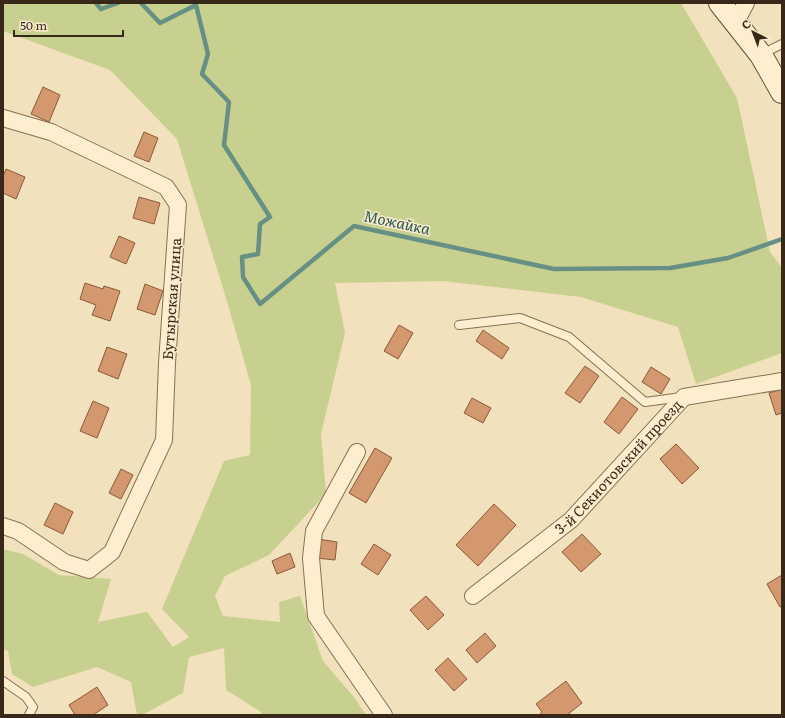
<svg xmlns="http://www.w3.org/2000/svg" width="785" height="718" viewBox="0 0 785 718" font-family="Literata,serif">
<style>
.green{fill:#c8d08f}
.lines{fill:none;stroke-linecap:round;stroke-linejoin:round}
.stream{stroke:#679085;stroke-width:4.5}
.building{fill:#d3986e;stroke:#8b5938}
.lane-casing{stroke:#8a7054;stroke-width:10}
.street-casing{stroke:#8a7054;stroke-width:18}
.secondary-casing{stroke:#6b5137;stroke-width:24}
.lane{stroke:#fceecf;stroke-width:8}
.street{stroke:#fceecf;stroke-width:16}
.secondary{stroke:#fceecf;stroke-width:22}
.labels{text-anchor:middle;stroke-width:3;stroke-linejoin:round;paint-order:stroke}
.street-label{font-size:14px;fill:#38281a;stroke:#f8ebcc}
.water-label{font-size:15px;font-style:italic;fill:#285956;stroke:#f8ebcc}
</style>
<rect width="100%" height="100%" fill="#f1e1bc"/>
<path class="green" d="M3 3H681L737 98 770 252 782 268V353L696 384 678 327 581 297 443 281 335 283 345 333 321 434 326 494 269 555 225 576 215 596 223 616 280 622 279 602 300 596 323 661 353 696 366 715H261V712L226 690 224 648 189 657 183 693 142 715H137L131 682 97 667 33 687 12 674 8 651 3 649V549L23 554 59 575 111 579 98 622 147 612 173 647 189 637 162 609 224 461 250 455 251 385 226 298 177 139 110 70 3 31Z"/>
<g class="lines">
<path class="stream" d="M96 3 101 9 118 3
M141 3 160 23 196 5 208 54 202 74 229 102 224 145 270 217 260 224 258 254 242 257 243 277 260 304 354 226 554 269 670 268 728 258 782 239"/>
</g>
<path class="building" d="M43 87 60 95 49 122 31 114Z
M144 132 158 138 149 162 134 156Z
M6 169 25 177 16 199 3 193V176Z
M139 197 160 203 154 224 133 218Z
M119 236 135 243 126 264 110 257Z
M85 283 103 289 104 286 120 291 110 321 92 315 96 305 80 299Z
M145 284 163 291 155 315 137 309Z
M399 325 413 333 398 359 384 351Z
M483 330 509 348 502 359 476 341Z
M107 347 127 354 118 379 98 371Z
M585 366 599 376 580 403 565 393Z
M651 367 670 379 661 394 642 382Z
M782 389V413L776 415 769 393Z
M622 397 638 409 619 434 604 422Z
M472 398 491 408 483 423 464 413Z
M93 401 109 408 97 438 80 431Z
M676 444 699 468 682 484 660 459Z
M375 448 392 458 366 503 349 493Z
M121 469 133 475 121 499 109 493Z
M55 503 73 512 63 534 44 525Z
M494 504 516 525 478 566 456 545Z
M582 534 601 554 581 572 562 552Z
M318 539 337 542 335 560 316 558Z
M374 544 391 555 378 575 361 564Z
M290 553 295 567 277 574 272 561Z
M782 575V606L780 607 767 584Z
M426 596 444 615 428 630 410 610Z
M485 633 496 646 477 663 466 650Z
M448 658 467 679 454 691 435 670Z
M566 681 582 703 567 715H541L540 714 542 712 536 704Z
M97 687 108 705 93 715H75L69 705Z"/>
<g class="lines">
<g class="lane-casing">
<path id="lane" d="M762 54 782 44
M459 325 520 318 569 337 645 402 682 397
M3 681 26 697 33 707 29 715"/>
</g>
<g class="street-casing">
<g id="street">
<path d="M736 22 746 3"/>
<path d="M3 118 51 132 166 187 178 205 167 363 164 440 112 552 89 570 64 562 18 531 3 526"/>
<path d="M357 452 314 531 311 558 316 616 384 715"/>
<path id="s1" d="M473 596 571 520 684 397 782 381"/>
</g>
</g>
<g class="secondary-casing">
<path id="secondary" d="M720 3 761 55 782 92"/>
</g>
<use href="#lane" class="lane"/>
<use href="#street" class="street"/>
<use href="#secondary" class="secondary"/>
</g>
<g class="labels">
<g class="street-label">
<text transform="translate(172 299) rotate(-86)" y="5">Бутырская улица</text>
<text dy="5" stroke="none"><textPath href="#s1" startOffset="195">3-й Секиотовский проезд</textPath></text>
</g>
<g class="water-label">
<text transform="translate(397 223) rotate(12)" y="5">Можайка</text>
</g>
</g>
<rect width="785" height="718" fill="none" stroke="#38281a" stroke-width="8"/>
<g transform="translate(753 32) rotate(318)" stroke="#f8ebcc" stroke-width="3" paint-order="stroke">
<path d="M0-3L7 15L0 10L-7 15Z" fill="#38281a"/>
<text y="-6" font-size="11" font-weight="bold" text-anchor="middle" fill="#38281a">С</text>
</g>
<path d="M14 30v6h109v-6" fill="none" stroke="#38281a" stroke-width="2"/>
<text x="20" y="30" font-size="12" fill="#38281a" stroke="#f8ebcc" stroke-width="3" paint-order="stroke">50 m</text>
</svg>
